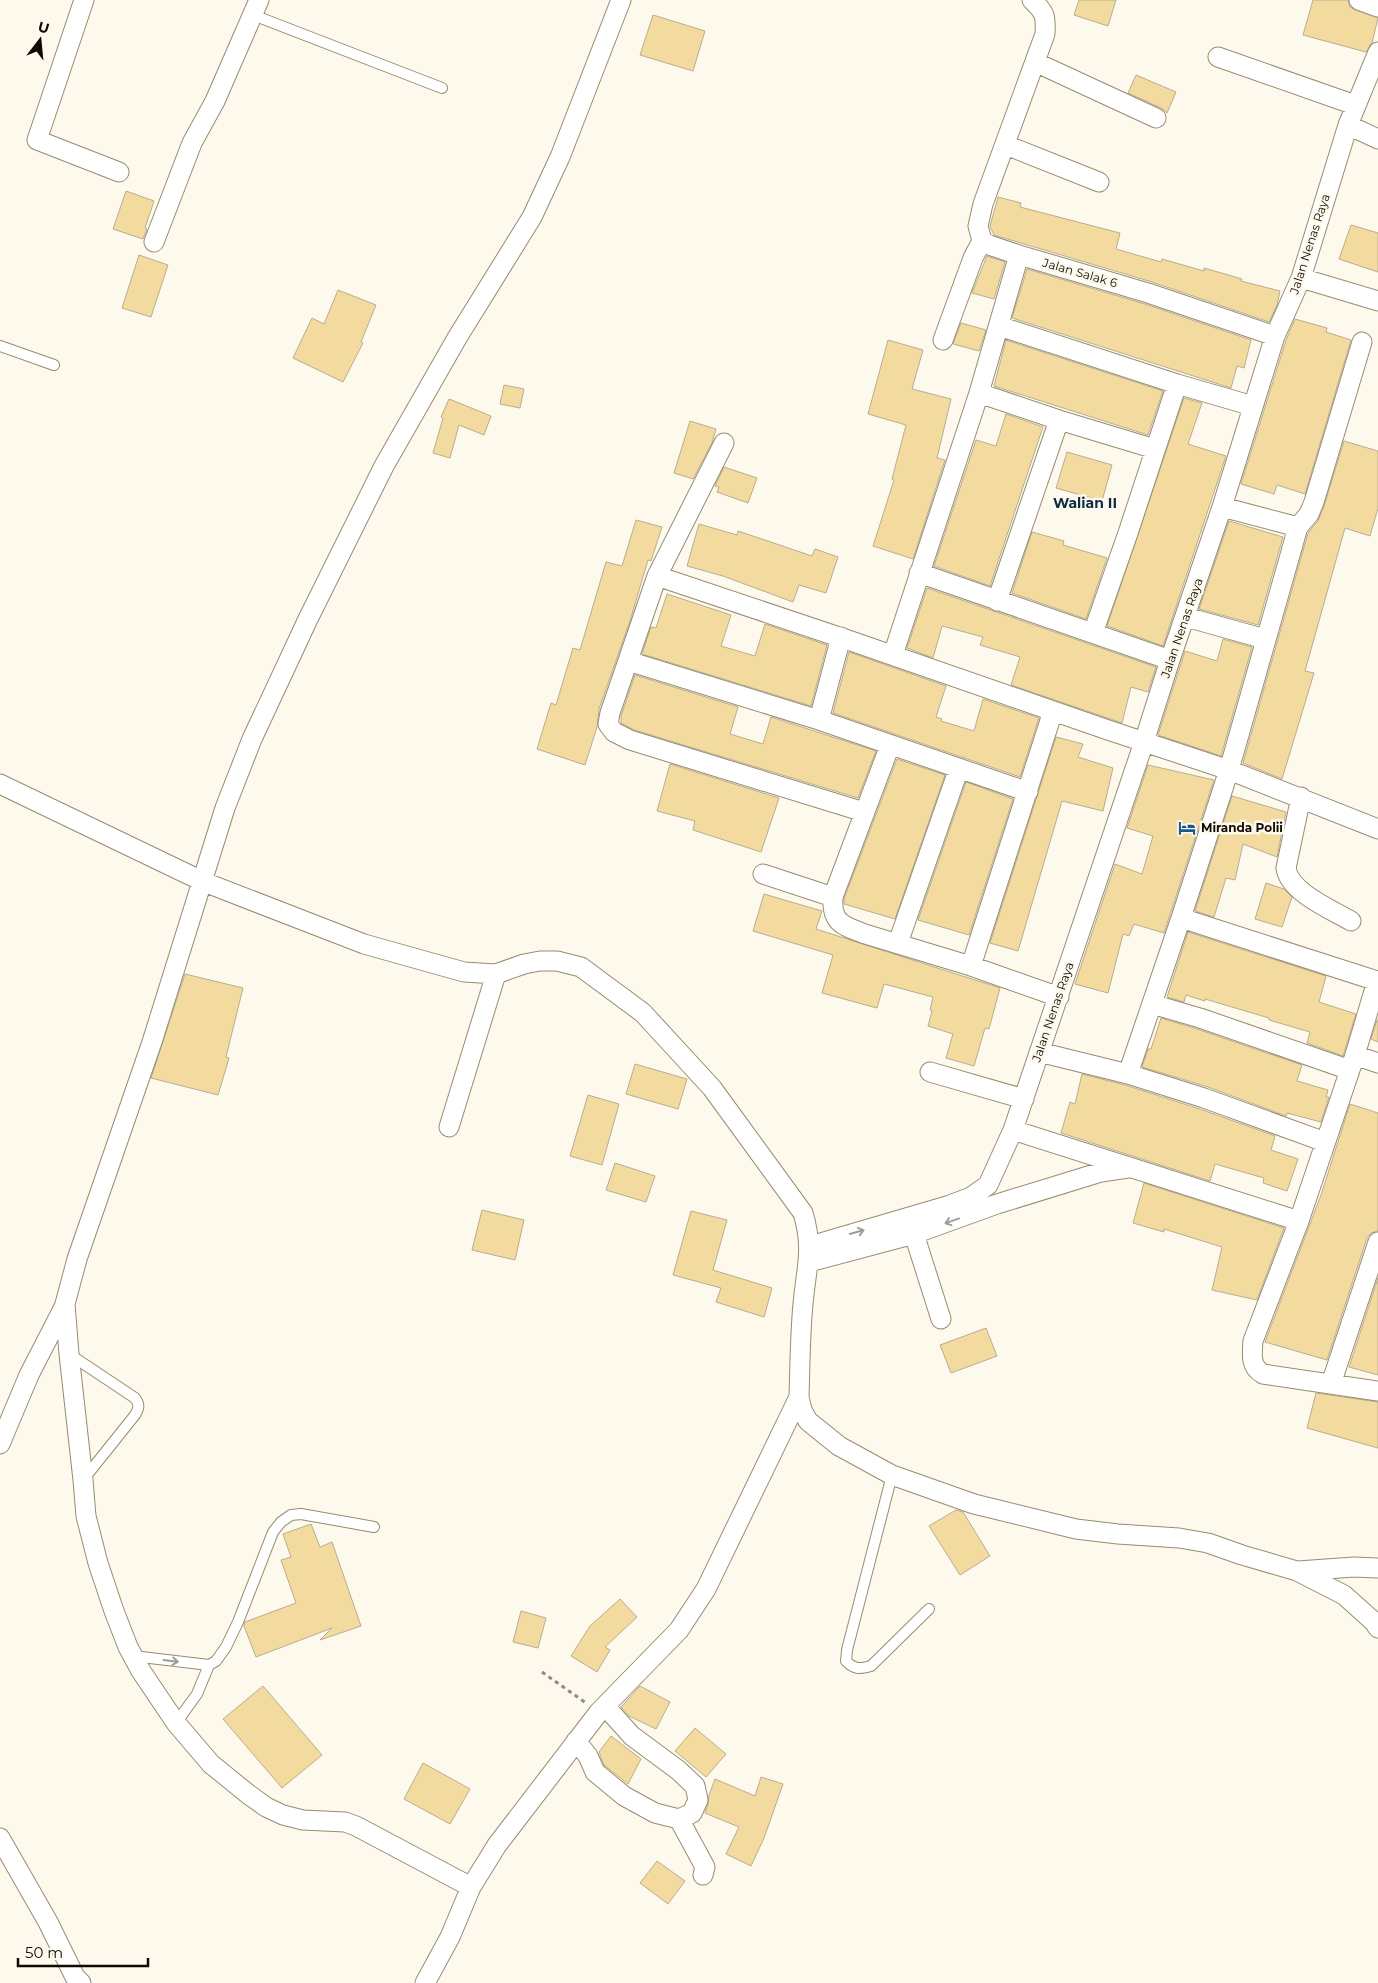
<svg xmlns="http://www.w3.org/2000/svg" width="1378" height="1983" viewBox="0 0 1378 1983" font-family="Montserrat,sans-serif">
<style>
.building{fill:#f3db9f;stroke:#b8ad90}
.lines{fill:none;stroke-linecap:round;stroke-linejoin:round}
.service-casing{stroke:#978c70;stroke-width:12}
.minor-casing{stroke:#978c70;stroke-width:21}
.path{stroke:#908b81;stroke-width:3;stroke-dasharray:4 4;stroke-linecap:butt}
.service{stroke:#fff;stroke-width:10}
.minor{stroke:#fff;stroke-width:19}
.oneway{stroke:#9f9d9a}
.labels{text-anchor:middle;stroke-width:5;stroke-linejoin:round;paint-order:stroke}
.street-label{font-size:12px;fill:#0f0b03;stroke:#fef9ed}
.poi-label{font-size:12px;font-weight:bold;fill:#0f0b03;stroke:#fef9ed;text-anchor:start}
.neighbourhood-label{font-size:14px;font-weight:bold;fill:#0d2b45;stroke:#fef9ed}
</style>
<rect width="100%" height="100%" fill="#fef9ed"/>
<path class="building" d="M1079 0H1116L1108 26 1074 15Z
M1313 0H1348L1350 7 1355 10 1378 18 1372 43 1366 52 1303 35Z
M653 15 705 31 693 71 640 55Z
M1136 75 1176 92 1167 113 1161 108 1128 93Z
M126 191 154 201 145 228 147 229 143 239 113 229Z
M998 197 1021 203 1020 207 1120 233 1116 249 1161 262 1162 259 1204 271V268L1242 279 1241 281 1280 291 1277 305 1269 322 1152 282 994 235 990 226Z
M1351 225 1378 233V272L1339 259Z
M139 255 168 265 151 317 122 308Z
M987 256 1005 262 994 299 972 293Z
M1027 269 1145 304 1251 340 1244 368 1237 366 1231 388 1012 318Z
M338 290 376 305 361 342 363 343 343 382 293 358 312 318 324 324Z
M1295 319 1327 328 1326 332 1351 340 1305 494 1277 485 1274 494 1241 484 1286 340Z
M961 323 986 330 979 351 953 344Z
M888 340 923 350 912 389 951 399 937 458 945 460 913 559 873 546 894 480 892 479 906 425 868 414Z
M1006 340 1163 391 1148 435 994 386Z
M504 385 524 389 520 408 500 404Z
M1184 398 1202 403 1188 444 1226 456 1163 646 1107 626Z
M449 399 491 416 484 435 459 425 450 458 433 453 443 418 441 417Z
M1006 414 1043 427 990 586 934 566 976 440 996 446Z
M690 421 716 429 712 443 693 479 674 473Z
M1344 441 1378 451V508L1370 536 1345 528 1305 671 1314 673 1282 779 1243 763 1308 533 1318 521 1324 506Z
M1067 452 1112 465 1102 501 1056 488Z
M724 467 757 478 748 503 717 492 719 487 715 486Z
M636 520 662 527 651 561 648 560 630 621 599 709 597 727 585 765 537 749 551 703 556 705 573 648 580 650 606 562 622 566Z
M1229 521 1283 537 1258 625 1199 609Z
M699 524 737 535 738 531 812 556 815 549 838 557 826 593 799 585 793 602 723 576 687 566Z
M1032 532 1064 541 1063 545 1107 558 1086 619 1012 593Z
M927 588 1156 667 1148 692 1131 687 1122 723 1011 685 1020 657 980 645 983 637 942 626 933 658 907 648Z
M667 594 731 615 721 646 755 656 765 624 827 645 811 706 642 654 651 627 656 628Z
M1223 639 1252 647 1221 756 1158 735 1185 651 1217 661Z
M849 652 946 686 936 717 942 719 941 721 974 731 983 699 1039 718 1020 777 833 713Z
M635 675 738 707 730 734 763 744 771 717 876 751 858 798 634 730 621 723V716Z
M1056 737 1083 744 1078 757 1113 768 1103 811 1062 801 1018 951 990 943Z
M897 759 945 775 895 919 844 904V899Z
M670 764 779 798 761 852 693 830 695 821 657 811Z
M1148 765 1214 780 1164 933 1134 924 1129 936 1123 934 1108 993 1075 984 1115 864 1142 874 1153 836 1127 828Z
M966 782 1013 799 969 935 918 920Z
M1232 796 1286 812 1277 857 1243 844 1235 880 1226 878 1214 917 1195 911Z
M1266 883 1284 889 1292 897 1282 927 1255 919Z
M764 894 822 911 816 929 1000 988 989 1029 985 1028 974 1066 946 1058 953 1034 928 1026 932 1011 930 1010 933 997 884 984 877 1008 822 993 833 955 753 931Z
M1188 932 1326 976 1319 1002 1356 1014 1343 1056 1307 1043 1310 1032 1269 1020V1018L1205 999V1001L1186 995 1184 1002 1167 997Z
M185 974 243 988 226 1057 229 1058 218 1095 151 1078Z
M1161 1018 1197 1029 1302 1065 1297 1081 1328 1090 1326 1097H1329L1321 1122 1287 1113 1286 1116 1208 1087 1142 1067 1148 1049H1151Z
M1377 1020H1378V1042L1371 1039Z
M635 1064 687 1079 678 1109 626 1094Z
M1082 1074 1125 1085 1200 1109 1275 1136 1271 1150 1298 1159 1287 1191 1263 1183 1264 1178 1215 1164 1210 1181 1061 1133 1070 1102 1075 1104Z
M588 1095 619 1104 602 1165 570 1156Z
M1350 1104 1378 1113V1231L1371 1233 1367 1238 1327 1360 1265 1342 1321 1195Z
M615 1163 655 1176 646 1202 606 1190Z
M1144 1183 1284 1228 1257 1300 1212 1290 1222 1247 1164 1229V1232L1133 1223Z
M482 1210 524 1220 515 1260 472 1250Z
M691 1211 727 1220 713 1270 772 1288 764 1317 716 1302 721 1288 673 1275Z
M1378 1278V1375L1349 1367Z
M986 1328 997 1356 951 1373 940 1345Z
M1316 1393 1378 1402V1448L1307 1428Z
M956 1510 963 1512 990 1556 960 1575 929 1526Z
M311 1524 320 1547 332 1542 361 1626 320 1640 332 1628 256 1657 244 1626 245 1622 296 1603 281 1560 291 1557 283 1534Z
M620 1599 637 1617 605 1647 610 1650 597 1672 571 1656 590 1626Z
M521 1611 546 1618 538 1648 513 1642Z
M263 1686 322 1755 282 1788 223 1719Z
M640 1686 670 1702 656 1729 629 1716 621 1707Z
M695 1728 726 1754 706 1777 675 1751Z
M611 1736 641 1759 628 1784 604 1765 599 1752Z
M423 1763 470 1789 450 1824 404 1799Z
M761 1777 783 1784 764 1838 751 1866 726 1854 739 1827 705 1813 708 1804 709 1795 715 1779 755 1796Z
M657 1861 685 1881 668 1904 640 1883Z"/>
<g class="lines">
<g class="service-casing">
<path id="service" d="M253 15 442 88
M0 346 54 365
M69 1354 135 1398C140 1405 139 1408 135 1415L83 1480
M892 1475 847 1650 846 1661C855 1670 860 1669 871 1666L929 1609
M133 1656 209 1665
M176 1723 197 1694 209 1665 216 1661 226 1647 238 1622 273 1532 281 1522 291 1515 301 1514 374 1527"/>
</g>
<g class="minor-casing">
<path id="minor" d="M84 0 37 140 119 172
M621 0 560 157 532 217 457 338 384 466 308 619 252 739 225 808 152 1042 77 1259 65 1304 69 1354 83 1480 86 1516 98 1563 114 1611 128 1647 141 1671 176 1723 211 1764 248 1794 266 1807 283 1815 303 1820 345 1822 356 1826 471 1887 497 1845 599 1712 679 1630 706 1589 799 1397
M1032 0C1045 12 1046 16 1045 34L983 204 978 226 982 241 989 245 1019 255 1148 293 1275 336
M1359 0 1378 7
M1218 57 1355 105
M1035 62 1156 118
M1348 125 1378 139
M1006 145 1099 182
M154 242 192 143 215 101 259 0
M1301 278 1378 301
M999 326 1177 384 1253 406
M943 340 973 258 982 241
M979 393 1059 420 1155 449
M724 443 657 576 610 713 608 724 614 732 630 740 864 812
M1222 507 1298 527
M919 573 1170 660
M657 576 851 641 1108 730 1229 770 1378 829
M997 601 1059 420
M1186 617 1265 639
M1093 633 1128 533 1177 384
M893 655 979 393 1019 255
M628 661 819 720 1028 792
M819 720 841 637
M890 745 833 897C831 923 843 926 865 934L971 966 1059 997
M0 784 204 882 364 944 464 972 496 974 524 964 540 961H557L581 967 643 1013 712 1088 803 1213C814 1249 806 1269 803 1304 800 1335 800 1366 799 1397L802 1410 808 1421 839 1446 892 1475 974 1504 1076 1529 1118 1534 1179 1538 1208 1543 1242 1555 1297 1571 1344 1595 1374 1622 1378 1628
M1301 797 1286 868C1289 892 1332 910 1351 921
M763 874 833 897
M1181 918 1377 981 1355 1055 1299 1221 1253 1341C1252 1354 1250 1367 1263 1374L1378 1391
M898 943 959 768
M971 966 1053 711
M1152 1004 1200 1018 1350 1070
M1039 1052 1128 1074 1204 1098 1325 1142
M1355 1055 1378 1063
M930 1072 1024 1099
M1128 1074 1181 918 1229 770 1298 527 1309 514 1314 502 1362 342
M449 1127 496 974
M1013 1130 1299 1221
M914 1234 941 1319
M810 1246 950 1205 971 1197 988 1185 1013 1130 1144 742 1170 660 1222 507 1275 336 1301 278 1348 125 1378 52
M809 1262 914 1234 997 1204 1101 1172 1128 1168
M1331 1384 1378 1242
M0 1444 29 1375 65 1305
M1298 1571 1354 1567 1378 1568
M605 1706 632 1736 678 1770 695 1786 698 1800 692 1813 679 1819 705 1867 703 1875
M576 1741 588 1756 595 1772 624 1796 655 1813 679 1819
M0 1838 48 1922 75 1977 81 1983
M425 1983 450 1937 471 1887"/>
</g>
<path class="path" d="M542 1672 586 1703"/>
<use href="#service" class="service"/>
<use href="#minor" class="minor"/>
</g>
<defs><path id="oneway-shaft" d="M-6 0H5M1.5-3L5.5 0L1.5 3" fill="none" stroke-width="1.6" stroke-linecap="round" stroke-linejoin="round" transform="scale(1.25)"/></defs>
<g class="oneway">
<use href="#oneway-shaft" transform="translate(952 1221) rotate(160)"/>
<use href="#oneway-shaft" transform="translate(857 1232) rotate(-16)"/>
<use href="#oneway-shaft" transform="translate(171 1661) rotate(7)"/>
</g>
<defs>
<g id="hotel-bare" transform="scale(1.35)"><path d="M-6-4.5h1.5V1H6V5H4.5V3h-9V5H-6ZM-4 0a1.8 1.8 0 1 1 3.6 0ZM.5 0V-2.5h3Q6-2.5 6 0Z" fill="#17598e" stroke="#fef9ed" stroke-width="2.5" paint-order="stroke"/></g>
</defs>
<g fill-rule="evenodd">
<use href="#hotel-bare" x="1187" y="828"/>
</g>
<g class="labels">
<g class="street-label">
<text transform="translate(1310 244) rotate(-72)" y="4">Jalan Nenas Raya</text>
<text transform="translate(1080 273) rotate(16)" y="4">Jalan Salak 6</text>
<text transform="translate(1182 628) rotate(-71)" y="4">Jalan Nenas Raya</text>
<text transform="translate(1053 1012) rotate(-71)" y="4">Jalan Nenas Raya</text>
</g>
<g class="poi-label">
<text x="1201" y="832">Miranda Polii</text>
</g>
<g class="neighbourhood-label">
<text x="1085" y="508">Walian II</text>
</g>
</g>
<g transform="translate(40 40) rotate(16)" stroke="#fef9ed" stroke-width="4" paint-order="stroke">
<path d="M0-4L9 19L0 12L-9 19Z" fill="#0f0b03"/>
<text y="-8" font-size="14" font-weight="bold" text-anchor="middle" fill="#0f0b03">U</text>
</g>
<path d="M18 1958v8h130v-8" fill="none" stroke="#0f0b03" stroke-width="2.5"/>
<text x="25" y="1958" font-size="15" fill="#0f0b03" stroke="#fef9ed" stroke-width="4" paint-order="stroke">50 m</text>
</svg>
